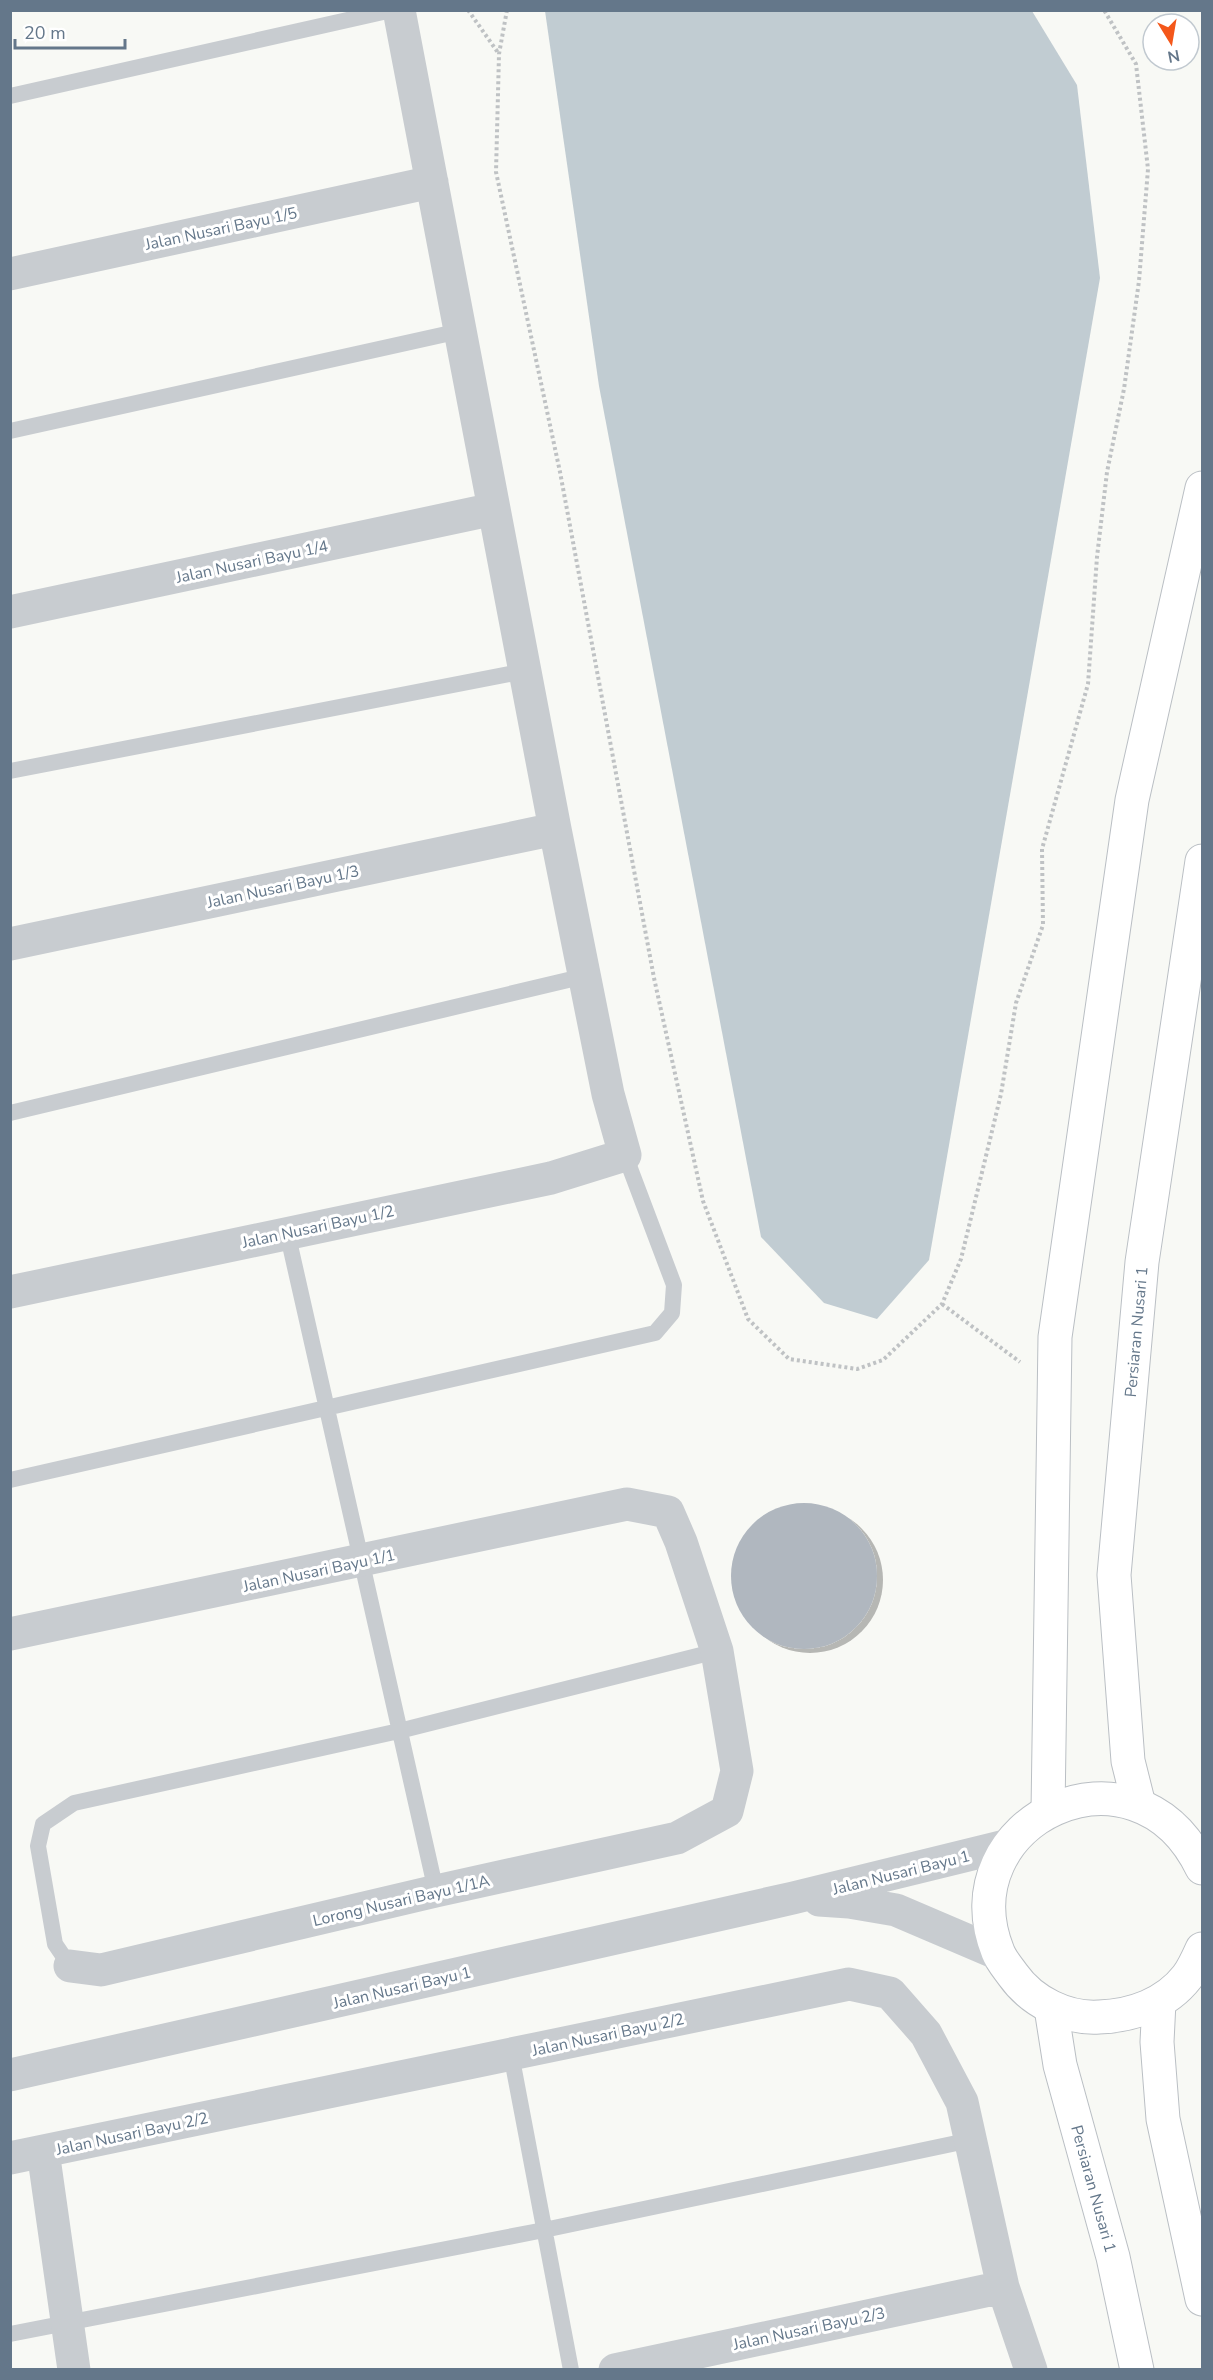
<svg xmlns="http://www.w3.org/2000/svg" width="1213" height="2380" viewBox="0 0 1213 2380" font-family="'Nunito Sans',sans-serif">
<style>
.water{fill:#c1ccd2}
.building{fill:#b0b7bf;filter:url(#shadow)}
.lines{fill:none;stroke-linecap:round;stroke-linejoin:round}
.secondary-casing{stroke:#babfc4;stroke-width:35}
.path{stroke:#bfc2c4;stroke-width:4;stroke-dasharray:3 3;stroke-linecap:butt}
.service{stroke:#c8ccd0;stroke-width:16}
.minor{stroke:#c8ccd0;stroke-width:33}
.secondary{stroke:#fff;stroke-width:33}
.labels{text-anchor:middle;stroke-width:6;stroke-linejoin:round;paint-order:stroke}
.street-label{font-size:16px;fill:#64778a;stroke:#fff}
</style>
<defs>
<filter id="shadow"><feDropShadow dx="6" dy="4" stdDeviation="0" flood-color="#0004"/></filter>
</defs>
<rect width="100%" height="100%" fill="#f8f9f5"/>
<path class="water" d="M545 11H1032L1077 85 1100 278 929 1260 877 1319 824 1303 761 1237 599 386Z"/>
<path class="building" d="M731 1576a73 73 0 1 1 146 0a73 73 0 1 1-146 0Z"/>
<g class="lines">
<g class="secondary-casing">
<g id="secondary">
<path id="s1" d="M1139 1805 1128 1761 1114 1575 1142 1262 1202 861"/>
<path d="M1048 1811 1055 1337 1132 800 1202 488"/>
<path d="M1202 1868C1135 1729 945 1821 998 1952 1001 1960 1008 1968 1013 1975 1032 2002 1067 2019 1099 2017 1132 2016 1166 2004 1187 1977 1193 1969 1198 1958 1202 1949"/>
<path d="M1159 2002 1157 2042 1163 2119 1202 2299"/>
<path id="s2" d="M1051 2008 1060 2065 1113 2257 1137 2370"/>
</g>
</g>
<path class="path" d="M468 10 499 54
M507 10 499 54 496 172 560 472 654 978 703 1201 748 1319 789 1359 857 1369 883 1360 942 1304 961 1259 1001 1094 1016 1003 1043 925 1042 849 1088 684 1097 557 1107 472 1124 389 1139 281 1148 169 1136 64 1104 10
M942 1304 1020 1362"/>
<path class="service" d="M10 96 392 10
M10 431 460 331
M10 771 525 671
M10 1113 585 976
M287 1232 436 1891
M10 1480 655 1333 672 1313 674 1285 625 1155
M70 1966 55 1944 38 1846 43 1824 74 1803 399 1731 717 1651
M511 2054 571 2370
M10 2334 544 2230 971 2140"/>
<path class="minor" d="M10 274 432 182
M10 612 494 509
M10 944 555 829
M10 1292 551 1178 625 1155 608 1094 555 829 399 10
M10 1634 627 1504 668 1512 681 1542 717 1651 737 1771 727 1811 677 1838 436 1891 101 1970 70 1966
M819 1900 849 1902 896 1910 999 1954
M10 2075 793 1898 1009 1845
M43 2151 74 2370
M10 2158 849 1984 890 1993 926 2034 962 2102 1003 2287 1031 2370
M615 2370 1003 2287"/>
<use href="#secondary" class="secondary"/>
</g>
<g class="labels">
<g class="street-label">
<text transform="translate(221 228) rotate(-12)" y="6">Jalan Nusari Bayu 1/5</text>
<text transform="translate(252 561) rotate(-12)" y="6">Jalan Nusari Bayu 1/4</text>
<text transform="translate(283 886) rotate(-12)" y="6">Jalan Nusari Bayu 1/3</text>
<text transform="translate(318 1226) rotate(-12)" y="6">Jalan Nusari Bayu 1/2</text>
<text dy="6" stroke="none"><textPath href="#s1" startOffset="476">Persiaran Nusari 1</textPath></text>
<text transform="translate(319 1570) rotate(-12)" y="6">Jalan Nusari Bayu 1/1</text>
<text transform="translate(901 1872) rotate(-14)" y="6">Jalan Nusari Bayu 1</text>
<text transform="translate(401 1900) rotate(-13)" y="6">Lorong Nusari Bayu 1/1A</text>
<text transform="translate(402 1987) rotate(-13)" y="6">Jalan Nusari Bayu 1</text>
<text transform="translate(608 2034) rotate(-12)" y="6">Jalan Nusari Bayu 2/2</text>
<text transform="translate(132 2133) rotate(-12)" y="6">Jalan Nusari Bayu 2/2</text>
<text dy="6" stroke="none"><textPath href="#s2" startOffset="186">Persiaran Nusari 1</textPath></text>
<text transform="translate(809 2328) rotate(-12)" y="6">Jalan Nusari Bayu 2/3</text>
</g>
</g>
<rect width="1213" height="2380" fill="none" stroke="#64778a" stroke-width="24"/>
<g transform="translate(1171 42) rotate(169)"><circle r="28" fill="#ffffff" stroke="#c1c9d0" stroke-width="1.5"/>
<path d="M0-4.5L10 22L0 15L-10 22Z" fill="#f4571a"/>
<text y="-9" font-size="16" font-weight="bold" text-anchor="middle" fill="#64778a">N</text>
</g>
<path d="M15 39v9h110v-9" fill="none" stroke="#64778a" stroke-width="3"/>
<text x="24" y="39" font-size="18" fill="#64778a" stroke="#ffffff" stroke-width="4.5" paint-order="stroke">20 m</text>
</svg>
